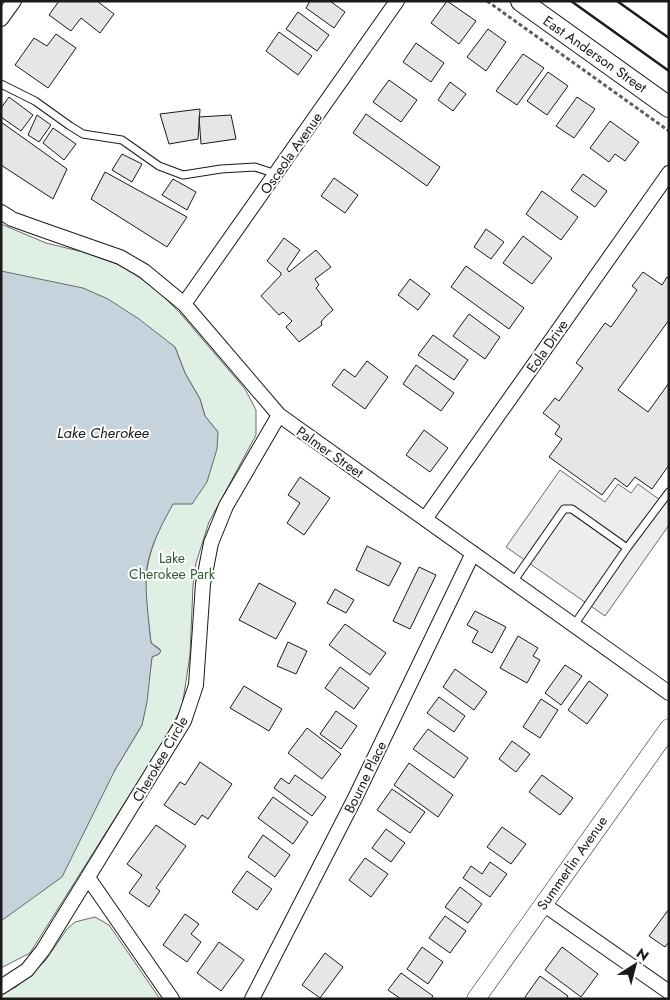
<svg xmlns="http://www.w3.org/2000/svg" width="670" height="1000" viewBox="0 0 670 1000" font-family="Jost,sans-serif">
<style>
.green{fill:#e0efe3;stroke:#6a6a6a}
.parking{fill:#ededed;stroke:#6a6a6a}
.water{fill:#c6d2dc;stroke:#6a6a6a}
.building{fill:#e6e6e6;stroke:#1a1a1a}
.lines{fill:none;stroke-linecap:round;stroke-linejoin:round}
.service-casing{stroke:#1a1a1a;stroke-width:9}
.minor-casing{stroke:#1a1a1a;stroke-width:16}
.tertiary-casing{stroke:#1a1a1a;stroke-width:19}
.secondary-casing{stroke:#1a1a1a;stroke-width:22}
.path{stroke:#5f5f5f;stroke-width:3;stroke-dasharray:4 2.5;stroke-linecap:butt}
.service{stroke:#fff;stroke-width:7}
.minor{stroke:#fff;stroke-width:14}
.tertiary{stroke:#fff;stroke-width:18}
.secondary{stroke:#fff;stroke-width:20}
.wall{stroke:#1a1a1a;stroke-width:2.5}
.labels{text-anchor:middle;stroke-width:4;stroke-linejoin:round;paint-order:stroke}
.street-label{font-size:14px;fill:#1a1a1a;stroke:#fff}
.park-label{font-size:14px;fill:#2b5a34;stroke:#fff}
.water-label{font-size:15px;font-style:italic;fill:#1a1a1a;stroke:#fff}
</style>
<rect width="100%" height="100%" fill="#fff"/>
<path class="green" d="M1 224 46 243 83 252 125 267 158 291 180 313 245 389 256 410V435L209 522 196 563 193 586 190 655 182 707 163 742 30 953 1 968V921L115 770 142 725 152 657 159 654 160 649 151 643C149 623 144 598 146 578 149 529 192 474 218 432L205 416 200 399 185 373 175 347 1 271Z
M95 917 109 925 160 999H1V994L16 987 45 961 67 929 75 922Z"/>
<path class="parking" d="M560 470 605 502 618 484 631 493 638 484 660 500 669 487V525L605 616 506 547Z"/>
<path class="water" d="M1 271 83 288 108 299 139 319 175 347 185 373 200 399 205 416 218 432 217 449 207 482 192 504H173C160 528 146 553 146 581 146 601 149 623 151 643L161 651 159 654 152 657 147 702 142 725 115 770 62 877 1 921Z"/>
<path class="building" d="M59 1H97L114 14 100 33 81 18 71 31 49 15Z
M310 1H330L345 12 334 28 306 8Z
M447 1 476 21 459 44 431 23Z
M298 12 329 35 317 51 286 29Z
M488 29 506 42 486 71 467 57Z
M279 32 312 56 298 75 266 51Z
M56 34 76 48 48 88 15 65 34 38 47 46Z
M416 43 444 63 431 82 403 62Z
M523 54 544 68 517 105 496 91Z
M548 72 568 86 547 115 527 101Z
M389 80 417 100 401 122 373 102Z
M450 82 466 94 453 111 438 100Z
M9 97 33 115 21 131 1 117V108Z
M577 97 595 109 574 138 556 126Z
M200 109 198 139 169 144 160 114Z
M366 114 440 167 427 186 353 133Z
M37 115 51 125 39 142 28 135Z
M231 115 236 139 201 144 199 117Z
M610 121 639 142 625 161 615 154 609 162 590 148Z
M1 122 67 169 53 199 1 165Z
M53 128 76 144 64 160 43 143Z
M122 154 142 164 132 182 112 170Z
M105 172 187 217 167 247 91 199Z
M583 174 607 191 595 207 571 190Z
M334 178 358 195 345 213 321 196Z
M173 179 196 192 187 210 162 195Z
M542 191 578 217 561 240 526 214Z
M486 229 504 242 491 259 474 247Z
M523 236 552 258 532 284 503 263Z
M284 238 300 250 287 269 289 272 316 250 331 267 315 279 319 285 316 288 333 310 325 317 321 322 322 325 299 342 286 327 292 321 283 312 279 315 261 296 281 275V273L267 261Z
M466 266 524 308 509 329 451 287Z
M643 272 662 285 667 277 669 279V320L618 390 648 412 669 383V465L652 489 635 477 627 487 615 478 602 495 549 457 562 439 555 434 560 426 543 413 555 398 559 401 583 368 576 363 605 323 611 327 637 290 632 286Z
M410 279 430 294 418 310 398 295Z
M469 314 500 337 485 359 453 336Z
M433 335 468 360 454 380 418 355Z
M367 361 388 377 365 409 332 385 344 369 355 377Z
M416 365 454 393 441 411 403 384Z
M424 430 448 448 430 472 406 455Z
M300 477 330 498 304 535 287 523 300 503 288 495Z
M367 546 401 563 389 586 356 570Z
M419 567 436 575 410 629 393 621Z
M259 583 296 603 276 639 239 620Z
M335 589 354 600 346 613 327 603Z
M475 611 506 627 492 653 472 642 478 631 467 625Z
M345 624 386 653 370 675 329 645Z
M518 636 538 648 533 656 540 660 527 683 500 668Z
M288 642 307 651 296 674 277 666Z
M565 665 582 676 561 705 545 693Z
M340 667 369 688 354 709 325 688Z
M455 669 487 692 474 710 443 687Z
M589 681 608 695 587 724 568 710Z
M244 686 282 709 269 731 230 708Z
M439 697 465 716 454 732 427 713Z
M541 699 558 710 540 738 523 727Z
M336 711 357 726 341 749 320 734Z
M307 728 341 754 322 779 288 753Z
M428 729 468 758 454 778 413 749Z
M512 741 530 754 516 772 499 759Z
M200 762 232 784 208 819 202 815 195 825 164 805 180 782 185 785Z
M409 763 453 795 438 817 394 785Z
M295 775 326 797 312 816 274 788 281 778 289 784Z
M542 775 573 798 560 815 529 792Z
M392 789 425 812 410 833 377 810Z
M273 797 308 822 293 844 258 818Z
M156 825 186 846 156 888 160 891 149 907 129 893 142 875 127 864Z
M502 827 526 844 511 864 487 847Z
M386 829 405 843 391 862 372 848Z
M263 835 290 855 275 877 248 857Z
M365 858 388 874 371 897 349 880Z
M490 862 507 874 490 897 463 878 471 866 482 874Z
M247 871 272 889 257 910 232 892Z
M460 887 482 904 468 923 445 907Z
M669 909V942L665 947 649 936Z
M185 914 199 924 191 934 201 942 187 962 163 945Z
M445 916 466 931 450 953 429 938Z
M219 942 244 960 221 991 197 973Z
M422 947 443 962 428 984 407 969Z
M562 947 598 974 581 997 545 970Z
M325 953 343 967 320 998 302 985Z
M401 973 433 996 431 999H401L388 990Z
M540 976 568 996 566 999H526L525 997Z"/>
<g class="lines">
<g class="service-casing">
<path id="service" d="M1 84 35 101 70 126 83 134 122 140 159 166 183 175 221 169 255 167 276 174
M513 582 564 509H572L627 548 669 492
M574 625 627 548"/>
</g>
<g class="minor-casing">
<path id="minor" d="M1 19 14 1
M1 212 12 219 37 228 120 257 144 271 184 304 279 415 669 693
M184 304 397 1
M425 519 669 173
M89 879 172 999
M543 904 669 992
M1 987 27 970 43 950 184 721 196 685 203 584 211 543 226 506 279 415
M252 999 355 798 473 553"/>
</g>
<g class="tertiary-casing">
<path id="tertiary" d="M476 999 669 728"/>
</g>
<g class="secondary-casing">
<path id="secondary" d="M521 1 669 107"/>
</g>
<path class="path" d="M487 1 669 131"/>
<use href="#service" class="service"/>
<use href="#minor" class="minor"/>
<use href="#tertiary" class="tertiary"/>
<use href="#secondary" class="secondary"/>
<path class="wall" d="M571 1 669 71
M617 1 669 38"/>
</g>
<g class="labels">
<g class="street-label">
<text transform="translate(595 54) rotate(35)" y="5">East Anderson Street</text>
<text transform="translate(291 153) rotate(-55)" y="5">Osceola Avenue</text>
<text transform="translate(547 346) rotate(-55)" y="5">Eola Drive</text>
<text transform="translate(330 452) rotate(35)" y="5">Palmer Street</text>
<text transform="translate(160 759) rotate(-60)" y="5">Cherokee Circle</text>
<text transform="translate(365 777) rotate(-64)" y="5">Bourne Place</text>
<text transform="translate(572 863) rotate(-55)" y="5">Summerlin Avenue</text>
</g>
<g class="park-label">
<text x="172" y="563">Lake<tspan x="172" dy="16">Cherokee Park</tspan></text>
</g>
<g class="water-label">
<text x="103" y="438">Lake Cherokee</text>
</g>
</g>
<rect width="670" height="1000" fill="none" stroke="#1a1a1a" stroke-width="5"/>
<g transform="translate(635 965) rotate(36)" stroke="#ffffff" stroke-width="4" paint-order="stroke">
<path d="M0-4L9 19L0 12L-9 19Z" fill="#1a1a1a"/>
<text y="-8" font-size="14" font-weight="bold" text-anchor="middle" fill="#1a1a1a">N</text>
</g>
</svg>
